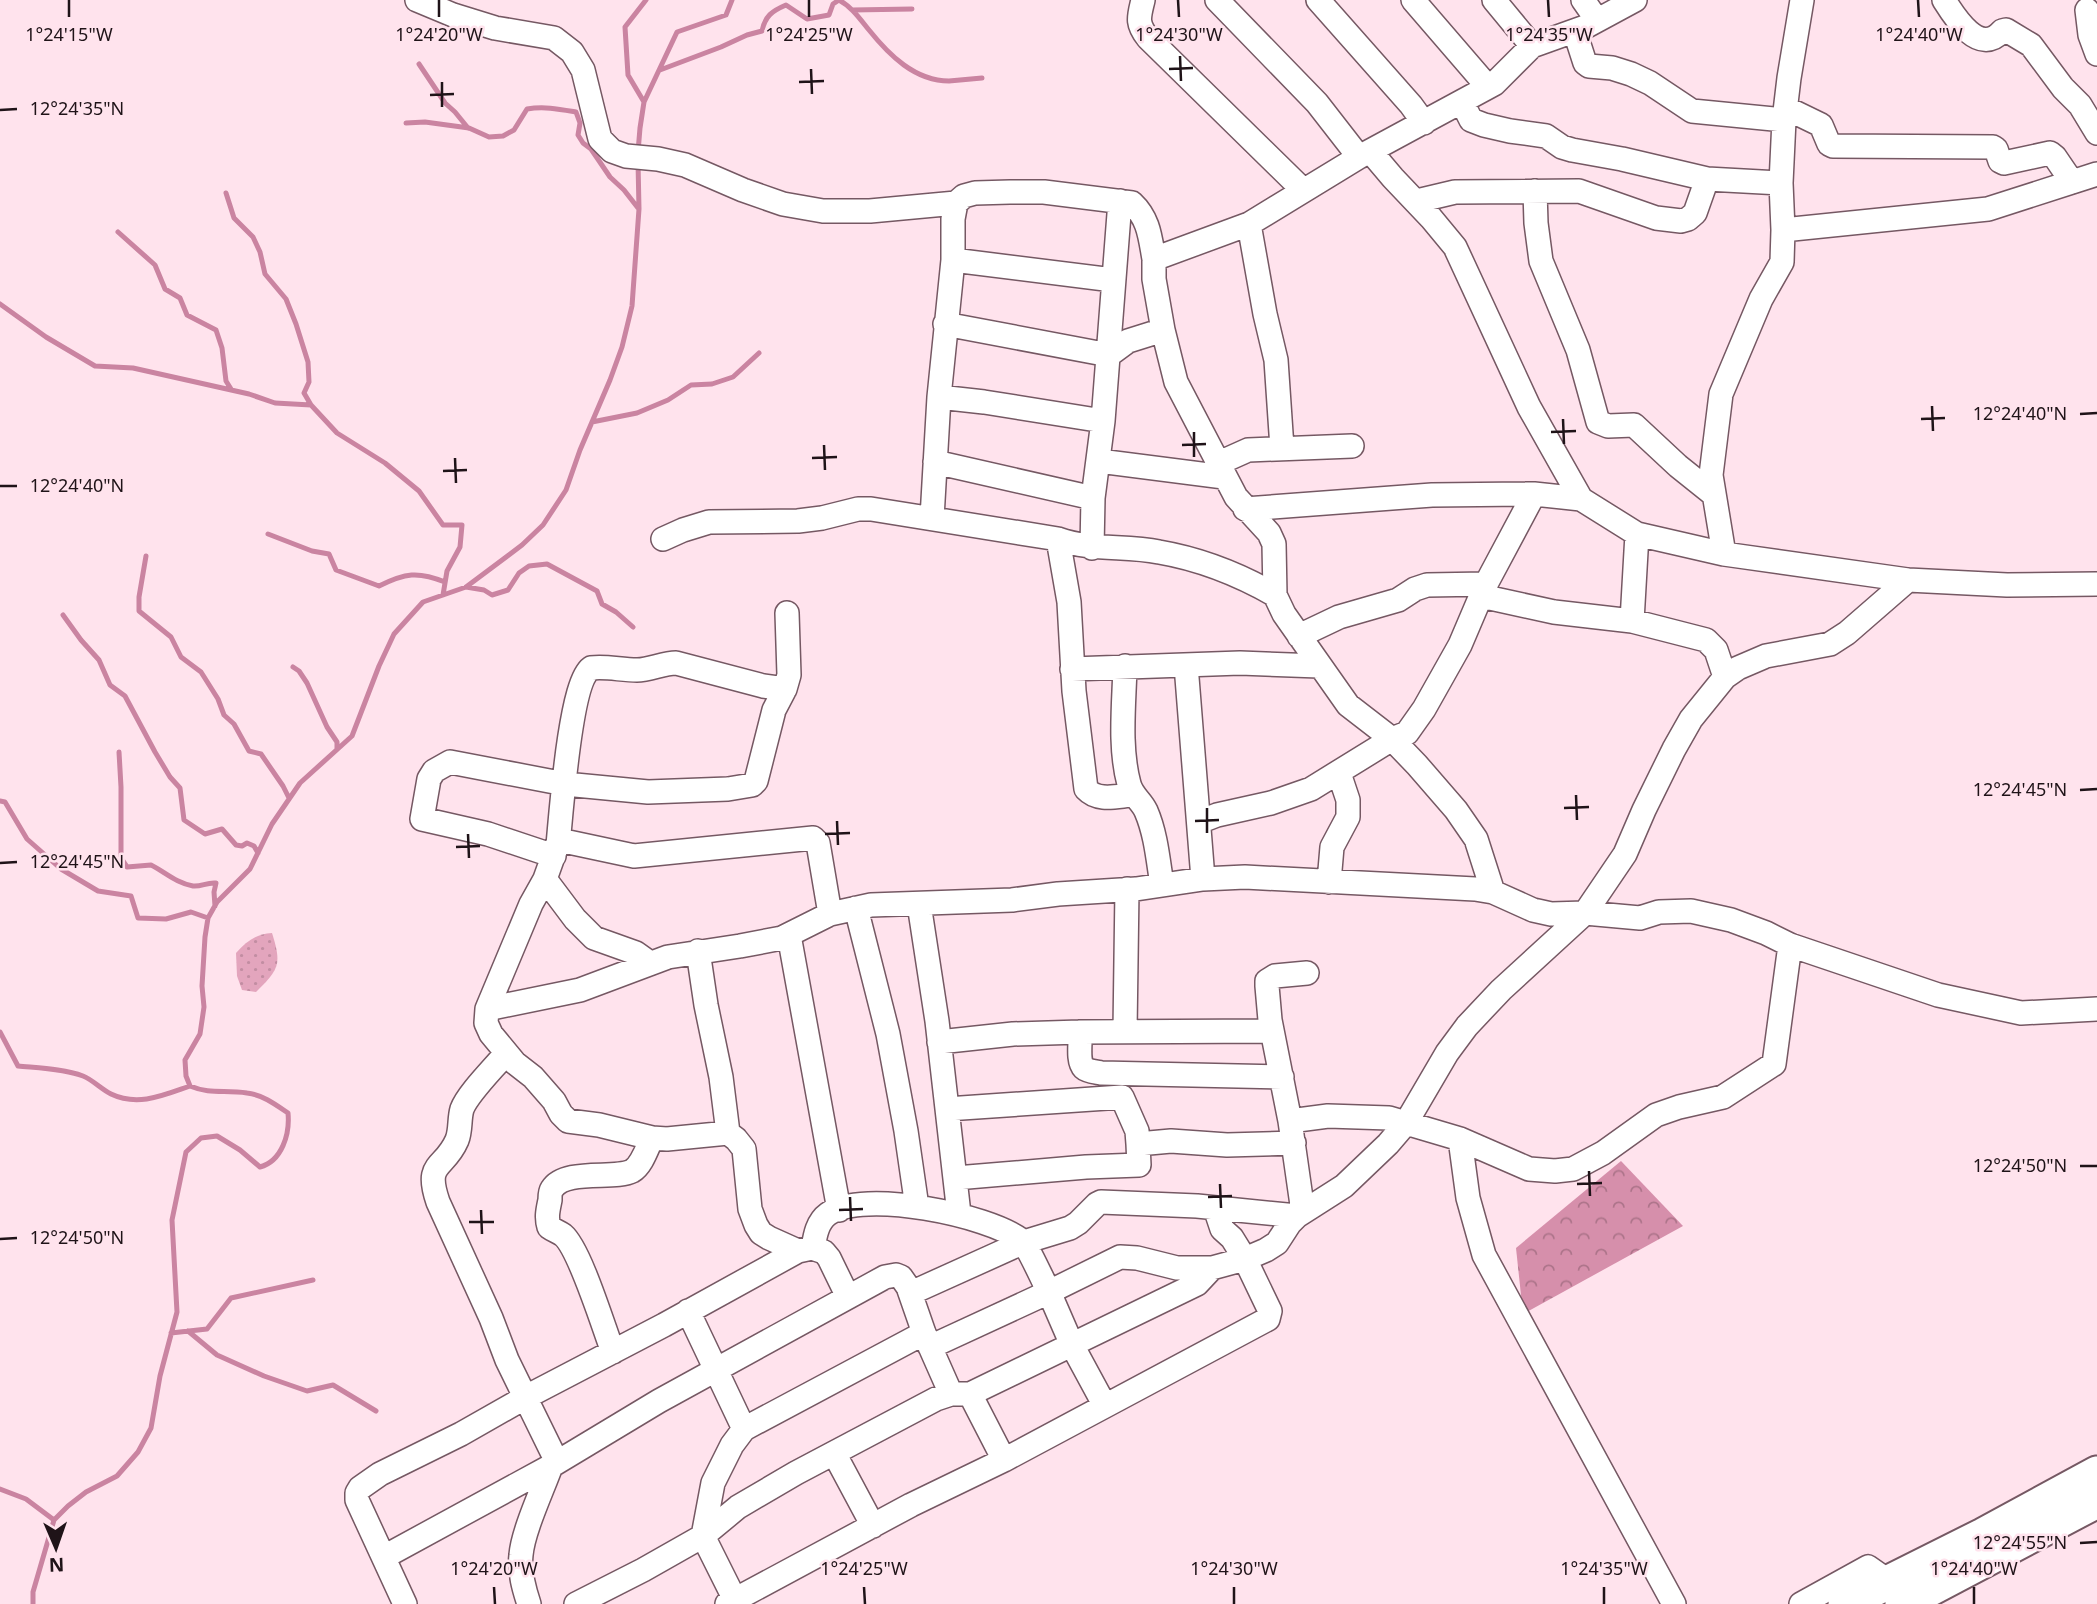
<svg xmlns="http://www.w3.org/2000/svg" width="2097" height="1604" viewBox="0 0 2097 1604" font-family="'Noto Sans',sans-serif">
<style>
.grass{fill:url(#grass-dots)}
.forest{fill:url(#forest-crowns)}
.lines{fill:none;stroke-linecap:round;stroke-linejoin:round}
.stream{stroke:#ca84a1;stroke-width:5}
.minor-casing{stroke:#755863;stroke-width:26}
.highway-casing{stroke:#755863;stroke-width:37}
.minor{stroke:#fff;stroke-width:23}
.highway{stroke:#fff;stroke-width:33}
.ticks{fill:none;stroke:#1f1318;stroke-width:2.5}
.ticks-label{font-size:18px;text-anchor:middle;fill:#1f1318;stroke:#ffe3ed;stroke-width:5;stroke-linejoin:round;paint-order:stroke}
</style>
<defs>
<pattern id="grass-dots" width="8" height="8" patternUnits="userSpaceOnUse" patternTransform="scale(1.75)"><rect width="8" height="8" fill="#e3a5bd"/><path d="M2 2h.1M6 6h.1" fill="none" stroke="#c28da2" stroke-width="1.8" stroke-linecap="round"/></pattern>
<pattern id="forest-crowns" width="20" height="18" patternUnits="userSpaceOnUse" patternTransform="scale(1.75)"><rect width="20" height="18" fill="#d68fab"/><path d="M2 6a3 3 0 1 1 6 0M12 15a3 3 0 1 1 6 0" fill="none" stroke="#ad748a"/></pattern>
</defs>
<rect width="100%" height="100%" fill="#ffe3ed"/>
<path class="grass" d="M272 933C282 965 279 969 256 992L242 990 237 976 236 953C247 941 256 934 272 933Z"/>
<path class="forest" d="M1621 1161 1683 1226 1523 1314 1516 1248Z"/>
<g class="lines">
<path class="stream" d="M852 10 912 9
M419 64 445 103 455 112 468 128
M660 70 721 47 747 35 762 31C765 16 772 11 786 5L807 19 829 15 833 4 839 0C852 7 860 19 869 30 889 55 915 81 949 81 960 80 971 79 982 78
M644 102 628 75 625 27 646 0
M406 123 425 122 469 128 489 137 503 136 514 130 527 109C544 106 559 109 576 112L580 123 578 135 583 143 591 149 610 177 624 190 638 208
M638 152 640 128 644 102 677 32 726 15 732 0
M226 193 234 218 253 237 260 252 265 274 286 299 296 324 308 362 309 382 304 393 311 405
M118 232 155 265 165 289 180 298 187 315 216 330 222 348 226 381 231 389
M0 304 46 337 95 366 133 368 249 394 275 403 311 405 337 433 385 463 419 491 443 525H462L460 547 447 571 443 595
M592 422 637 413 668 400 691 385 712 384 733 377 759 353
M268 534 312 551 329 554 336 570 379 586C405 573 418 571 445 582
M146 556 139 597V611L171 637 181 657 201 672 218 699 224 715 234 724 249 751 261 754 283 786 289 798
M466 587 484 590 492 595 508 590 519 573 529 566 547 564 597 591 602 604 616 612 633 627
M63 615 81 640 99 660 110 685 125 696 155 752 170 777 180 788 184 820 205 834 222 829 236 845 242 846 247 843 254 846 258 853
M293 667 299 671 307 683 327 727 337 742V748
M119 752 121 787V858L127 867 151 865C165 872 176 883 193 886 201 887 207 882 216 883L214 892 215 906
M0 801 5 802 27 839 61 869 98 891 131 896 138 918 166 919 191 912 208 918
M0 1032 18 1066C38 1068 65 1069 83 1076 93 1080 101 1089 111 1094 138 1107 164 1095 190 1086
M188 1331 217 1355 264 1376 307 1391 333 1385 376 1411
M171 1333 207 1329 231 1298 313 1280
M0 1489 26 1499 54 1520
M33 1604V1592L54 1520 68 1506 86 1492 117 1476 138 1452 151 1428 160 1376 177 1312 172 1220 186 1152 201 1138 217 1136 240 1150 260 1167C282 1161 290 1134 288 1113 275 1104 263 1095 247 1093 226 1089 211 1095 190 1086L186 1076 185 1060 200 1034 204 1007 202 986 205 937 208 918 217 902 250 869 272 824 300 783 352 736 379 666 394 634 423 602 466 587 522 545 543 525 566 490 580 450 610 380 622 347 632 306 639 209 638 162"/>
<g class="minor-casing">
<path id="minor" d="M417 0 453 15 495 28 554 38 572 52 583 70 600 139 612 151 626 156 658 159 685 165 743 190 783 204 823 211H870L956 203 964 196 975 193 1010 192H1044L1132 203C1149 219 1150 237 1154 259
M1143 0C1139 17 1136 23 1148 38L1303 190
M1217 0 1317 103 1359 157
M1318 0 1411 105 1424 123
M1413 0 1488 87
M1494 0 1532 46
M1583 0 1597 20
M1944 0C1954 16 1979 57 2002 31L2006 30 2031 45 2063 88 2080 105 2097 133
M2087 10 2090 35 2097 54
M1575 32 1585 63 1589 66 1612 68 1631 74 1650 83 1692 111 1784 120
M1462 102 1471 120 1484 125 1510 131 1546 136 1562 147 1572 150 1622 159 1707 179 1781 183
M1786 108 1821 125 1829 144 1833 146 1993 147 1996 149 2000 161 2004 163 2050 153 2055 157 2072 182
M1371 152 1393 178 1431 218 1455 247 1529 407 1581 499
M1535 191 1536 223 1541 261 1578 350 1598 422 1608 426 1634 425 1678 466 1713 494
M1417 201 1455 192 1579 191 1656 218 1681 221 1688 219 1695 213 1707 179
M1249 224 1265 314 1276 360 1282 448
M1783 230 1988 209 2097 174
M953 260 1113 280
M945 324 1109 355 1128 341 1163 330
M939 397 984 402 1103 421
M1099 461 1224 477
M935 462 1093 498
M1219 463 1248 450 1352 446
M1245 509 1432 495 1534 494 1581 499 1637 534 1724 554 1908 580 2007 585 2097 584
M932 518 939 397 953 260V219L956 203
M663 539 683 530 709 522 798 521 822 518 858 509H871L1058 539C1092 551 1125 545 1159 552 1200 559 1240 575 1275 595
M1058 539 1069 602 1074 691 1086 789C1098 802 1117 796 1133 795
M1092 548 1093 498 1103 421 1120 201
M1724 554 1711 475 1721 394 1761 299 1782 262 1783 230 1781 183 1784 120 1789 78 1802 0
M1481 596 1554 612 1632 621 1706 640 1716 650 1725 677
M1632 621 1637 534
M1299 636 1339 617 1398 600 1415 589 1427 585 1486 584
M1186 665 1203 879
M1125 666C1124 705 1119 747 1129 784 1132 796 1141 800 1146 811 1156 834 1158 860 1162 885
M1072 669 1240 663 1319 666
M1199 822 1217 815 1271 803 1311 789 1392 739 1407 733 1424 709 1460 645 1486 584 1534 494
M558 845C561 815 570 683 591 668 606 666 621 670 637 670 650 670 663 663 676 663L763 686 785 689
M554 856 488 834 422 819 429 779 434 771 450 762 565 784 648 792 728 789 752 785 756 781 774 710 785 689 789 675 787 613
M545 879 575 919 594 938 636 953 650 963
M1329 882 1332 847 1348 817V800L1339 773
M1493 892 1476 839 1456 810 1417 765 1392 739 1348 705 1284 614 1275 595 1274 544 1269 533 1236 497 1176 382 1163 330 1154 279V259L1249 224 1359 157 1494 84 1532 46 1585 27 1635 0
M919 904 937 1021 959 1214
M856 908 888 1034 906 1131 917 1207
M789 935 839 1210
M698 951 706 1005 721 1077 728 1133 736 1139 744 1149 750 1209 756 1225 761 1233 769 1238 798 1251
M487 1009 580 990 668 957 740 946 782 938 830 914 871 905 1012 900 1058 894 1136 889 1203 879 1245 877 1475 889 1493 892 1533 910 1551 914 1585 913 1640 918 1659 912 1691 911 1731 920 1766 933 1790 945 1938 995 2021 1013 2097 1009
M1125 1031 1127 889
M1080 1032C1081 1041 1077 1061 1084 1068 1087 1071 1096 1072 1101 1073L1282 1077
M939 1042 1013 1034 1080 1032 1272 1031
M506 1053C495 1067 468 1093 462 1109 459 1119 461 1130 457 1140 444 1170 424 1161 438 1202L491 1318 507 1360 557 1462
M947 1109 1122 1097 1137 1131 1138 1144
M1290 1121 1270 1020 1267 986V981L1275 976 1307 973
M652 1138 667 1139 728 1133
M1460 1139 1468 1198 1484 1255 1674 1604
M956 1178 1086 1167 1139 1165 1138 1144 1171 1141 1227 1145 1294 1143
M1303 1212 1290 1121 1328 1116 1389 1118 1460 1139 1529 1169 1555 1171 1573 1169 1603 1153 1656 1115 1679 1107 1723 1097 1774 1064 1790 945
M813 1248C815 1236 817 1222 828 1214 863 1189 988 1215 1021 1240 1028 1246 1043 1281 1049 1292L1120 1257 1137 1258 1177 1268H1212L1245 1259 1266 1250 1277 1243 1290 1223 1297 1216 1344 1186 1388 1144 1406 1123 1447 1053 1467 1026 1501 990 1585 913 1625 854 1644 810 1674 749 1691 719 1725 677 1738 668 1766 656 1830 644 1847 633 1908 580
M911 1293 1024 1242 1070 1228 1078 1223 1097 1204 1101 1202 1197 1206 1297 1216
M688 1311 744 1429
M930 1347 1049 1292 1072 1345 1105 1406
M613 1352C604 1329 580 1249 563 1235 559 1232 553 1230 549 1227 546 1217 548 1210 550 1200 550 1196 550 1192 552 1189 565 1168 615 1180 632 1171 642 1165 647 1148 652 1138L599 1125 568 1121 561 1114 554 1101 533 1077 515 1063 491 1034 486 1023 487 1009 531 904 545 879 559 840 634 856 813 838 818 843 830 914
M970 1394 1004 1460
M834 1453 873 1526
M384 1557 551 1466 659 1401 885 1277 896 1275 901 1277 908 1287 924 1333 951 1394
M735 1600 703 1536 713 1483 732 1445 744 1429 924 1333
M405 1604 357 1500V1493L360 1488 380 1474 461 1434 526 1397 664 1325 798 1251 812 1248 824 1252 829 1258 848 1297
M529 1604C524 1589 519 1572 521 1555 523 1531 542 1491 551 1466
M576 1604 643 1570 703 1536 738 1507 796 1473 936 1399 951 1394H970L1197 1284 1212 1268
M727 1604 911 1505 1004 1460 1268 1319 1270 1311 1245 1259 1232 1238 1222 1229 1215 1208
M1801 1604 1868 1567 1888 1581"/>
</g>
<g class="highway-casing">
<path id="highway" d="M1845 1604 1983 1535 2097 1473
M1902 1604 2097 1501"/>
</g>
<use href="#minor" class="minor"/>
<use href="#highway" class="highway"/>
</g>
<path class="ticks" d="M69 0V17M439 0V17M809 0V17M1178 0 1179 17M1548 0 1549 17M1918 0 1919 17M1180 56 1181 81M811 69 812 94M1169 69 1193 68M442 82V107M799 82 824 81M430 95 454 94M0 110 17 109M1932 406 1933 431M2080 414 2097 413M1563 419 1564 444M1921 419 1945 418M1194 432V457M1551 432 1576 431M824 445 825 470M1182 445 1206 444M455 458 456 483M812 458 837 457M443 471 467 470M0 486H17M2080 790 2097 789M1576 795 1577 820M1207 808V833M1564 808 1589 807M837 821 838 845M1195 821 1219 820M468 834 469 858M825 834 850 833M456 847 480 846M0 863 17 862M2080 1166H2097M1589 1171 1590 1196M1220 1184 1221 1208M1577 1184 1602 1183M850 1197 851 1221M1208 1197 1232 1196M481 1210 482 1234M839 1210 863 1209M469 1222H494M0 1239 17 1238M2080 1543 2097 1542M494 1587 495 1604M864 1587 865 1604M1234 1587V1604M1604 1587V1604M1974 1587V1604"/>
<g class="ticks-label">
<text x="69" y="41">1°24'15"W</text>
<text x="439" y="41">1°24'20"W</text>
<text x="809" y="41">1°24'25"W</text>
<text x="1179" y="41">1°24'30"W</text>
<text x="1549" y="41">1°24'35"W</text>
<text x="1919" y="41">1°24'40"W</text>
<text x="77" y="115">12°24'35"N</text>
<text x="2020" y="420">12°24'40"N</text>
<text x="77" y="492">12°24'40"N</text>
<text x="2020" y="796">12°24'45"N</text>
<text x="77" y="868">12°24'45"N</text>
<text x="2020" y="1172">12°24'50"N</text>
<text x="77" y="1244">12°24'50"N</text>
<text x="2020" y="1549">12°24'55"N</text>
<text x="494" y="1575">1°24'20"W</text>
<text x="864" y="1575">1°24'25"W</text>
<text x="1234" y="1575">1°24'30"W</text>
<text x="1604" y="1575">1°24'35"W</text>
<text x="1974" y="1575">1°24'40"W</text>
</g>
<g transform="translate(56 1548) rotate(178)" stroke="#ffe3ed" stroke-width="5" paint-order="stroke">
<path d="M0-5L12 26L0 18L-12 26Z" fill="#1f1318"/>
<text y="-10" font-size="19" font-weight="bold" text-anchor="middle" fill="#1f1318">N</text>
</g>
</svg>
